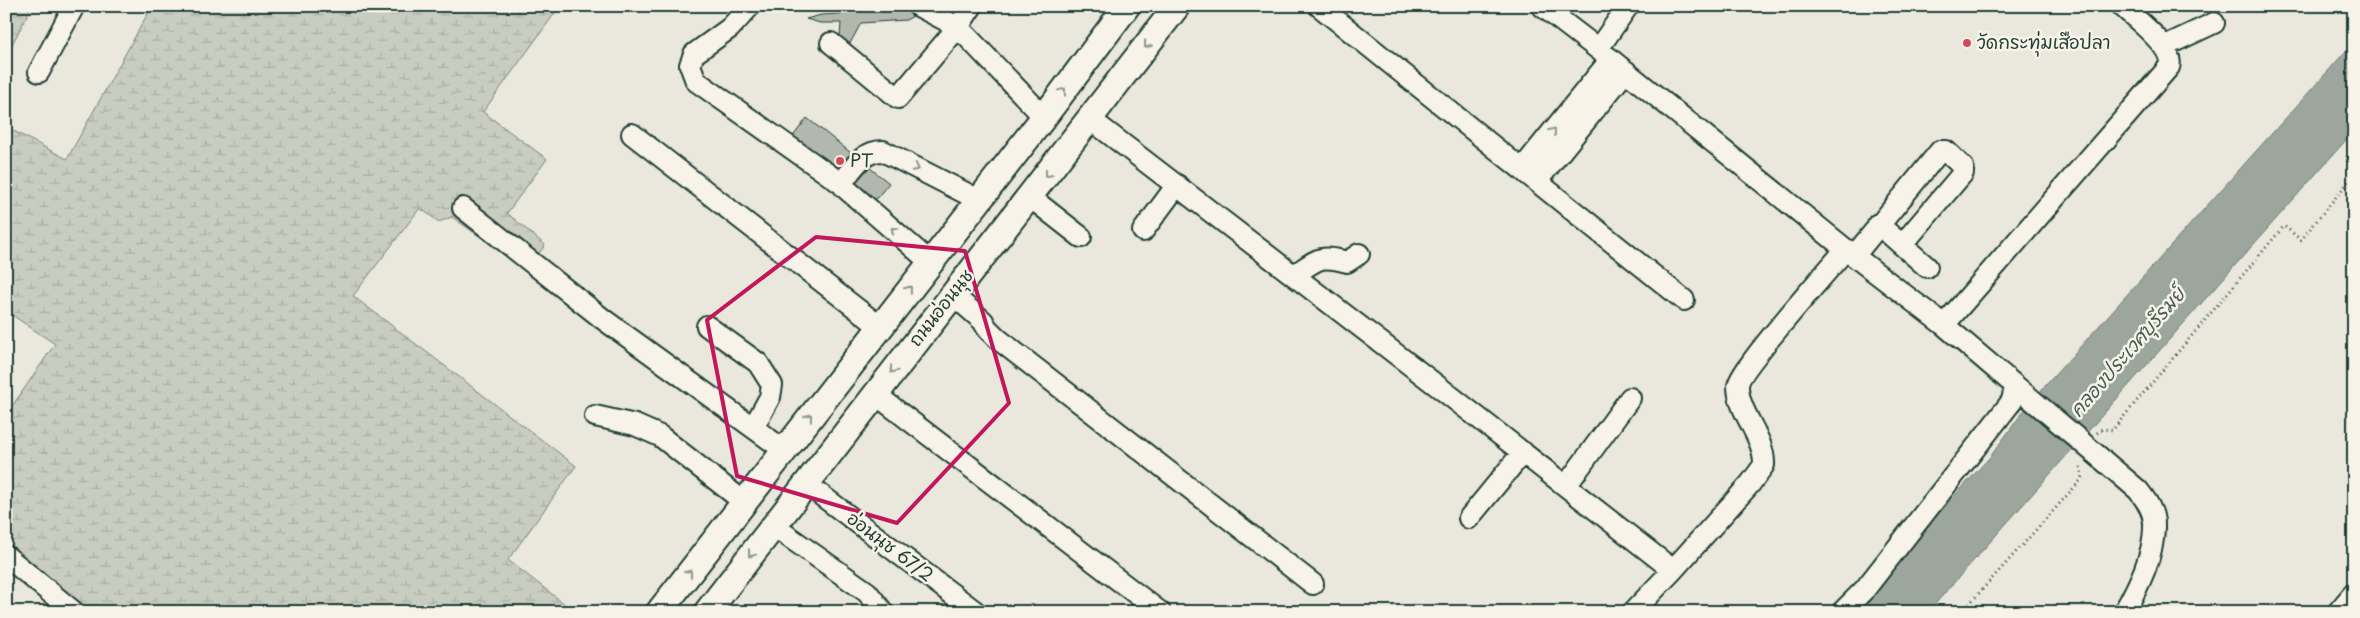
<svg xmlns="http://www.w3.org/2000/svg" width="2360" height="618" viewBox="0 0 2360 618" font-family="'Playpen Sans','Playpen Sans Thai',sans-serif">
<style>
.wetland{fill:url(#wetland-marsh);stroke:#74847a}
.water{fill:#9ca69c;stroke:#6a7c72}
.building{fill:#b2b8ae;stroke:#1f3d34}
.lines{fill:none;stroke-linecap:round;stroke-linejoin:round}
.minor-casing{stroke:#1f3d34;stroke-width:24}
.major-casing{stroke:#1f3d34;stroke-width:29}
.path{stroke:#1f3d34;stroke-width:3;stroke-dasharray:1 4;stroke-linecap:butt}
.minor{stroke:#f7f3e8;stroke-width:20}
.major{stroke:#f7f3e8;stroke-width:25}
.oneway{stroke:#8b988e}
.marked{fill:none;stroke:#c2185b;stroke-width:4;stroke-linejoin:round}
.poi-dot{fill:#d1495b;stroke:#f7f3e8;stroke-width:2}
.labels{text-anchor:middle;stroke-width:5;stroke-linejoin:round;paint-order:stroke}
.poi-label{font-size:18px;fill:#1f3d34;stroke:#f7f3e8;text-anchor:start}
.street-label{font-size:18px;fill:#1f3d34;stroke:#f7f3e8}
.water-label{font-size:19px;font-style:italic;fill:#445c53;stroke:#f7f3e8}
</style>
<defs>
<pattern id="wetland-marsh" width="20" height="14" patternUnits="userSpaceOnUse" patternTransform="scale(1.25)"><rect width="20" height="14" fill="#c8ccc1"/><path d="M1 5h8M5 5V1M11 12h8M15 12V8" fill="none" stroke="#abb0a6"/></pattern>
</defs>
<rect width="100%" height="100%" fill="#eae8dd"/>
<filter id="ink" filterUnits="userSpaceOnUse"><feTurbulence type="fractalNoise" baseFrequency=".02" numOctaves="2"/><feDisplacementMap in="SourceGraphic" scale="10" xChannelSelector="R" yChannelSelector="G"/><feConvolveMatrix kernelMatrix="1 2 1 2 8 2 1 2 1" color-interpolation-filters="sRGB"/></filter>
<g filter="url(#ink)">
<path class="wetland" d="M6 6 31 8 6 56Z
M152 6H528L555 13 483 112 547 159 507 213 545 245 527 270 452 217 439 222 420 208 353 296 576 466 508 560 575 612H92L6 545V415L55 344 6 311V297L12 291 6 286V127L67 159Z"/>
<path class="water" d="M2354 42V131L1928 612H1849L1990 457 2028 405Z"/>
<path class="building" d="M839 6H857L861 11H906L915 15 906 20 861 23 838 66 841 23H820L806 19 821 15 841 14Z
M807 118 889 183 872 204 791 139Z"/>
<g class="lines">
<g class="minor-casing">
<path id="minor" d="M750 6 730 28 694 54 690 65 696 81 842 184
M972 6 958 27 1044 117
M1319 6 1684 300
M1542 6 1598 49 1854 256 1944 325 2138 490C2146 500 2154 511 2154 524 2155 554 2138 587 2124 612
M831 43 898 98 958 27 918 6
M2165 46 2214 23
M1598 49 1628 6
M39 72 74 6
M1090 119 1444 391 1673 570 1750 484 1764 465C1765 437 1738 413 1738 386 1738 371 1830 268 1846 249
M632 134 879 326
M1522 169 1611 59
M1537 181 1626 71
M1030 197 1081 237
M463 208 603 319 784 450
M1878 224 1927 267
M1143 231 1177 185
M1854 256 1940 151H1946L1963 167V173L1902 245
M930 262 844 187 843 181C854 167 863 151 883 151L979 200
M1294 275C1317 260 1319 254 1347 262L1359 254
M952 294 983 321 987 328 998 339 1313 584
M1944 325 2169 67C2176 48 2135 19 2122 6
M707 326 758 363 772 385 770 397 754 426
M875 394 1160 612
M595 416 635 425 660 436 744 502
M805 483 976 612
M1566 486 1630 398
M1469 518 1523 452
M772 525 867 592 883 612
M6 556 74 612
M1633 612 1673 570
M1842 612 1865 589 2012 401 2015 386
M2338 612 2354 593"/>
</g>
<g class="major-casing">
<path id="major" d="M659 612 1044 117 1127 6
M707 612 1177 6"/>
</g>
<path class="path" d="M2097 433 2102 429 2113 430 2115 427 2284 226 2301 240 2354 175
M1962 612 2080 481 2082 476 2080 466"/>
<use href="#minor" class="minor"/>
<use href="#major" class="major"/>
</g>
<defs><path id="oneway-chevron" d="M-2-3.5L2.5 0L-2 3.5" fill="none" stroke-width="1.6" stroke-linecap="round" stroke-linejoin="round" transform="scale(1.25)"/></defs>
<g class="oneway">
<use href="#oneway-chevron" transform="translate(1147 45) rotate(128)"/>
<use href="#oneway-chevron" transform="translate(1063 91) rotate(-53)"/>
<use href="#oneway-chevron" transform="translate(1553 131) rotate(-51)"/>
<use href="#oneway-chevron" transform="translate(916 168) rotate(27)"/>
<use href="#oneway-chevron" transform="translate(1048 174) rotate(128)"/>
<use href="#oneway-chevron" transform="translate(894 230) rotate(-139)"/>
<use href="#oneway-chevron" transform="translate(909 289) rotate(-52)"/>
<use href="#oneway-chevron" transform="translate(893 370) rotate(128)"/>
<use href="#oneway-chevron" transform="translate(809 417) rotate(-52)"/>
<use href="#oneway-chevron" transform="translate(751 554) rotate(127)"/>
<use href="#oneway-chevron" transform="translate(689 573) rotate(-52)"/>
</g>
</g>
<path class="marked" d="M816 237 965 251 1009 403 897 523 737 476 707 320Z"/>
<g class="poi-dot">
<circle cx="1967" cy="43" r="5"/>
<circle cx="840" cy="161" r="5"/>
</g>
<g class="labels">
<g class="poi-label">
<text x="1977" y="49">วัดกระทุ่มเสือปลา</text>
<text x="850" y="167">PT</text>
</g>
<g class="street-label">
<text transform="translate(941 308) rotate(-52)" y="6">ถนนอ่อนนุช</text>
<text transform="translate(890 547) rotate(37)" y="6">อ่อนนุช 67/2</text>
</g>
<g class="water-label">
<text transform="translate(2127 352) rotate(-49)" y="7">คลองประเวศบุรีรมย์</text>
</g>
</g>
<rect width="2360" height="618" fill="none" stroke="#f7f3e8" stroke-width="25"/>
<rect x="12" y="12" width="2335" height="593" fill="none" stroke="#1f3d34" stroke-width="2" filter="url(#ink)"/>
</svg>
